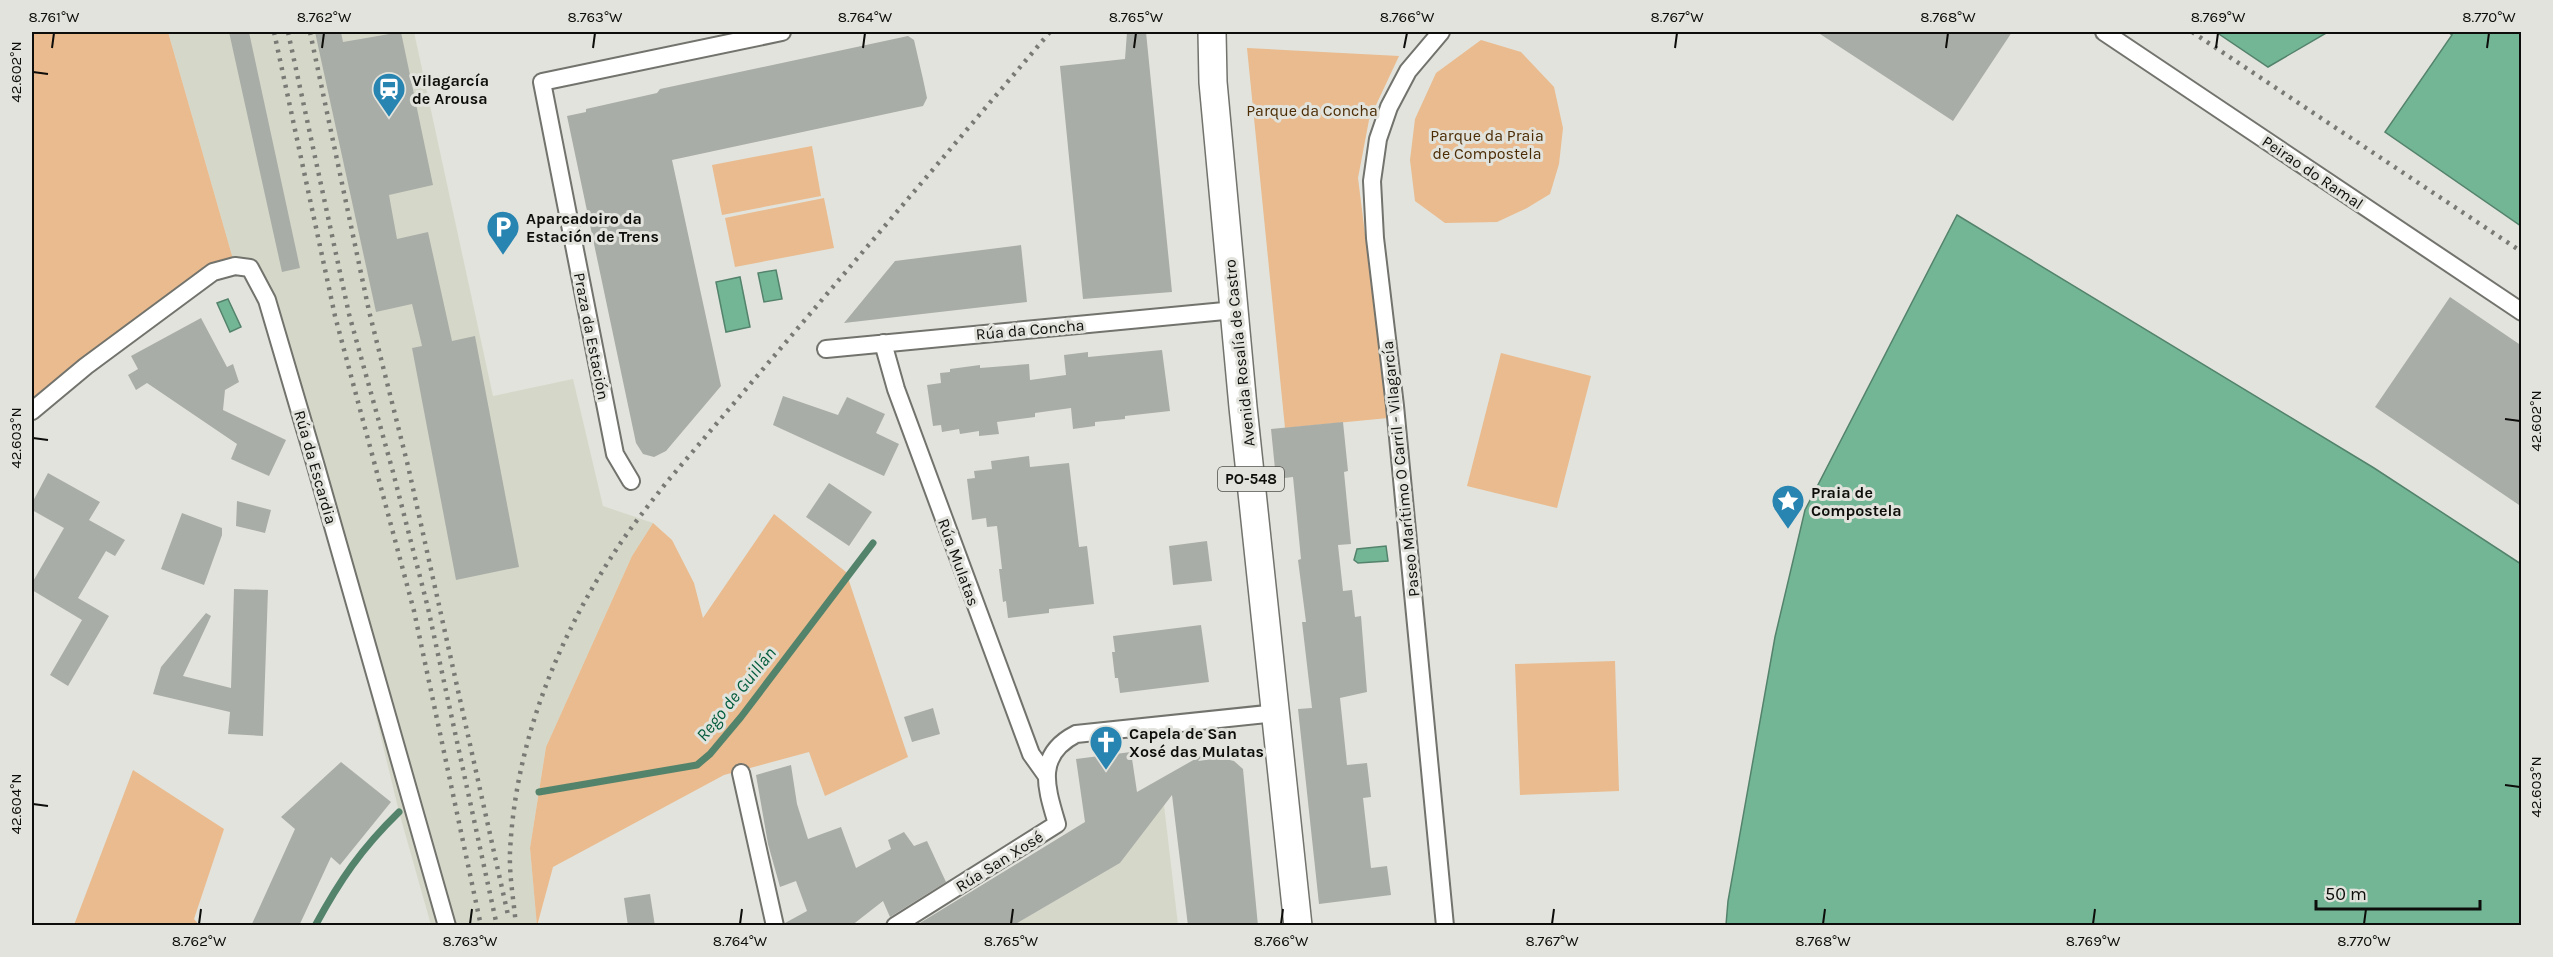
<svg xmlns="http://www.w3.org/2000/svg" width="2553" height="957" viewBox="0 0 2553 957" font-family="Karla,sans-serif">
<style>
.built{fill:#d5d8c9}
.green{fill:#e9bb8e}
.water{fill:#73b696;stroke:#54836c;stroke-width:1.5}
.lines{fill:none;stroke-linecap:round;stroke-linejoin:round}
.stream{stroke:#54836c;stroke-width:7}
.building{fill:#a9ada7}
.street-casing{stroke:#72736d;stroke-width:20}
.primary-casing{stroke:#72736d;stroke-width:30}
.street{stroke:#fff;stroke-width:16}
.primary{stroke:#fff;stroke-width:27}
.rail{stroke:#797975;stroke-width:4.5;stroke-dasharray:3 6;stroke-linecap:butt}
.ticks{fill:none;stroke:#0d0d0b;stroke-width:2}
.labels{text-anchor:middle;stroke-width:6;stroke-linejoin:round;paint-order:stroke}
.shield{fill:#e2e3dc;stroke:#4d4d4a;stroke-width:1.5}
.shield-label{font-size:15px;font-weight:bold;fill:#0d0d0b}
.poi-label{font-size:16px;font-weight:bold;fill:#0d0d0b;stroke:#e2e3dc;text-anchor:start}
.park-label{font-size:16px;fill:#4c2d06;stroke:#e2e3dc}
.street-label{font-size:16px;fill:#0d0d0b;stroke:#e2e3dc}
.water-label{font-size:18px;font-style:italic;fill:#035c3e;stroke:#e2e3dc}
.neatline{fill:none;stroke:#0d0d0b;stroke-width:2}
.ticks-label{font-size:15px;text-anchor:middle;fill:#0d0d0b}
</style>
<rect width="100%" height="100%" fill="#e2e3dc"/>
<path class="built" d="M168 32H414L493 396 573 379 603 506 653 523 632 556 546 747 530 848 537 925H431L399 812 315 463 250 269 235 266Z
M1164 805 1178 925 1012 926 1120 863Z"/>
<path class="green" d="M32 32H168L235 266 32 414Z
M1481 40 1521 52 1554 87 1563 128 1559 164 1550 194 1527 208 1497 222 1445 223 1415 201 1410 160 1415 119 1436 73Z
M1247 48 1399 56 1369 120 1358 178 1388 418 1285 428Z
M812 146 821 196 722 215 712 165Z
M824 198 834 248 735 267 725 218Z
M1501 353 1591 376 1557 508 1467 486Z
M774 514 846 572 908 757 825 796 809 752 724 775 553 867 537 926 530 848 546 747 632 556 653 523 672 540 694 583 703 618Z
M1615 661 1619 791 1520 795 1515 664Z
M133 770 224 829 194 919 199 925H74Z"/>
<path class="water" d="M2216 32H2328L2268 67Z
M2448 32H2521V226L2385 132 2452 35Z
M1957 215 2374 468 2521 564V925H1726L1728 901 1775 637 1805 510Z
M776 270 782 299 764 302 758 273Z
M740 277 750 327 726 332 716 282Z
M228 299 241 327 230 332 217 303Z
M1386 546 1388 561 1358 563 1354 560 1357 549Z"/>
<g class="lines">
<path class="stream" d="M539 792 697 765 710 754 741 717 873 543
M315 926C340 880 361 849 399 812"/>
</g>
<path class="building" d="M229 32H249L300 268 282 272Z
M315 32H341L343 42 401 32 433 185 389 195 397 239 428 232 452 341 475 336 519 567 456 580 412 348 422 346 412 304 376 312Z
M1127 32H1146L1172 292 1083 299 1060 66 1125 59Z
M1817 32H2012L1953 121Z
M908 36 914 40 923 79 927 98 923 106 672 160 721 386 666 451 654 457 643 454 636 443 567 116 586 112V109L657 93 660 89Z
M1021 245 1027 302 844 323 895 261Z
M2450 297 2522 346V507L2375 407Z
M201 318 227 367 233 364 239 382 225 390 223 410 286 440 269 476 231 459 237 444 147 383 136 390 128 375 138 369 131 356Z
M1162 350 1170 411 1125 416V419L1095 422V426L1073 429 1071 408 1035 413V417L997 422 999 434 979 436V431L960 434 959 429 942 432 941 425 933 426 927 385 941 383 940 373 950 372V369L980 365V368L1029 364 1030 380 1066 375 1064 355 1088 352V357Z
M783 396 838 415 847 397 885 414 876 433 899 444 884 476 773 425Z
M1343 422 1348 471 1344 472 1351 544 1338 545 1343 591 1352 590 1355 617 1361 616 1367 692 1340 698 1347 765 1367 763 1371 797 1363 798 1371 868 1387 866 1391 895 1319 904 1298 709 1312 708 1302 622H1306L1298 560 1301 559 1293 477 1276 479 1271 429Z
M1029 456 1030 467 1069 463 1079 547 1087 546 1094 604 1049 609V613L1008 618 1006 601 1003 602 999 569H1002L997 526 987 527 986 518 972 520 967 479 975 478 974 471 992 469 991 461Z
M48 473 100 502 89 520 125 540 115 556 106 551 78 598 109 616 68 686 50 675 82 620 32 590V583L64 528 32 510V503Z
M829 483 872 512 849 546 806 517Z
M237 501 271 510 265 533 236 526Z
M182 513 222 528V535L204 585 161 569Z
M1207 541 1212 581 1173 585 1169 546Z
M234 589 268 590 263 736 228 734 230 712 153 694 161 667 206 613 211 616 183 676 231 688Z
M1201 625 1209 682 1120 693 1118 678H1115L1112 652H1115L1113 636Z
M933 708 940 734 912 742 904 717Z
M1131 752 1137 792 1204 754 1198 761 1221 758 1234 761 1243 769 1258 926H1188L1172 795 1120 863 1012 926H915L1085 822 1076 759Z
M341 762 391 802 340 865 331 857 299 926H251L295 829 281 817Z
M791 765 797 804 808 839 841 827 856 868 891 849 888 840 904 832 914 846 927 841 946 882 890 917 883 901 851 926H785V923L807 911 796 881 780 887 768 844 756 775Z
M650 894 655 926H628L624 898Z"/>
<g class="lines">
<g class="street-casing">
<path id="street" d="M1441 32 1408 71 1389 107 1378 139 1372 181 1375 238 1395 406 1445 926
M2104 32 2522 312
M883 343 896 389 1031 754 1046 775
M826 349 1235 310
M32 411 86 366 213 272 235 266 250 268 267 300 315 463 447 926
M631 481 615 454 542 82 782 32
M741 773 775 926
M895 926 1057 824C1046 787 1035 755 1076 734L1276 713"/>
</g>
<g class="primary-casing">
<path id="primary" d="M1212 32 1213 82 1243 407 1298 926"/>
</g>
<use href="#street" class="street"/>
<use href="#primary" class="primary"/>
<path class="rail" d="M274 32 335 316 414 611 481 926
M288 32 349 314 393 472 428 608 497 926
M310 32 369 311 408 466 508 915
M2192 32 2522 252
M516 926C514 902 509 876 510 852 515 746 556 641 614 553 630 528 648 506 666 483L1050 32"/>
</g>
<path class="ticks" d="M52 48 54 33M322 48 324 33M593 48 595 33M863 48 865 33M1134 48 1136 33M1404 48 1407 33M1675 48 1677 33M1946 48 1948 33M2216 48 2218 33M2487 48 2489 33M33 72 48 74M2505 419 2520 421M33 438 48 440M2505 785 2520 787M33 804 48 806M199 924 201 909M470 924 472 909M740 924 742 909M1011 924 1013 909M1281 924 1283 909M1552 924 1554 909M1823 924 1825 909M2093 924 2095 909M2364 924 2366 909"/>
<defs>
<g id="station-pin" transform="scale(1.725)"><path d="M0 17L-7.5 6A9.5 9.5 0 1 1 7.5 6Z" fill="#2884b1" stroke="#e2e3dc"/><path d="M-3-6H3Q5-6 5-4V2Q5 4 3 4L4.5 6H3L1.5 4h-3L-3 6H-4.5L-3 4Q-5 4-5 2V-4Q-5-6-3-6ZM-3.5-4v3h7v-3ZM-3.5 1v1.5H-2V1ZM2 1v1.5H3.5V1Z" fill="#fff"/></g>
<g id="parking-pin" transform="scale(1.725)"><path d="M0 17L-7.5 6A9.5 9.5 0 1 1 7.5 6Z" fill="#2884b1" stroke="#e2e3dc"/><path d="M-3.5-5.5H1a3.5 3.5 0 0 1 0 7H-1V5.5H-3.5ZM-1-3.4V-.6H.8a1.4 1.4 0 0 0 0-2.8Z" fill="#fff"/></g>
<g id="sight-pin" transform="scale(1.725)"><path d="M0 17L-7.5 6A9.5 9.5 0 1 1 7.5 6Z" fill="#2884b1" stroke="#e2e3dc"/><path d="M0-6L1.8-2.2L6-1.7L2.9 1.2L3.7 5.4L0 3.3L-3.7 5.4L-2.9 1.2L-6-1.7L-1.8-2.2Z" fill="#fff"/></g>
<g id="church-pin" transform="scale(1.725)"><path d="M0 17L-7.5 6A9.5 9.5 0 1 1 7.5 6Z" fill="#2884b1" stroke="#e2e3dc"/><path d="M-1.2-6h2.4v3.5h3.3v2.4h-3.3V6h-2.4V-.1h-3.3v-2.4h3.3Z" fill="#fff"/></g>
</defs>
<g fill-rule="evenodd">
<use href="#station-pin" x="389" y="89"/>
<use href="#parking-pin" x="503" y="227"/>
<use href="#sight-pin" x="1788" y="501"/>
<use href="#church-pin" x="1106" y="742"/>
</g>
<g class="labels">
<rect class="shield" x="1218" y="467" width="66" height="24" rx="4.5"/>
<g class="shield-label">
<text x="1251" y="484">PO-548</text>
</g>
<g class="poi-label">
<text x="412" y="86">Vilagarcía<tspan x="412" dy="18">de Arousa</tspan></text>
<text x="526" y="224">Aparcadoiro da<tspan x="526" dy="18">Estación de Trens</tspan></text>
<text x="1811" y="498">Praia de<tspan x="1811" dy="18">Compostela</tspan></text>
<text x="1129" y="739">Capela de San<tspan x="1129" dy="18">Xosé das Mulatas</tspan></text>
</g>
<g class="park-label">
<text x="1312" y="116">Parque da Concha</text>
<text x="1487" y="141">Parque da Praia<tspan x="1487" dy="18">de Compostela</tspan></text>
</g>
<g class="street-label">
<text transform="translate(2313 172) rotate(34)" y="6">Peirao do Ramal</text>
<text transform="translate(1030 329) rotate(-5)" y="6">Rúa da Concha</text>
<text transform="translate(592 336) rotate(79)" y="6">Praza da Estación</text>
<text transform="translate(1239 353) rotate(-96)" y="6">Avenida Rosalía de Castro</text>
<text transform="translate(316 467) rotate(74)" y="6">Rúa da Escardia</text>
<text transform="translate(1400 469) rotate(-96)" y="6">Paseo Marítimo O Carril - Vilagarcía</text>
<text transform="translate(959 562) rotate(70)" y="6">Rúa Mulatas</text>
<text transform="translate(999 861) rotate(-32)" y="6">Rúa San Xosé</text>
</g>
<g class="water-label">
<text transform="translate(736 694) rotate(-51)" y="6">Rego de Guillán</text>
</g>
</g>
<rect width="2553" height="957" fill="none" stroke="#e2e3dc" stroke-width="66"/>
<path d="M2316 900v9h164v-9" fill="none" stroke="#0d0d0b" stroke-width="3"/>
<text x="2325" y="900" font-size="18" fill="#0d0d0b" stroke="#e2e3dc" stroke-width="4.5" paint-order="stroke">50 m</text>
<rect x="33" y="33" width="2487" height="891" class="neatline"/>
<g class="ticks-label">
<text x="54" y="22">8.761°W</text>
<text x="324" y="22">8.762°W</text>
<text x="595" y="22">8.763°W</text>
<text x="865" y="22">8.764°W</text>
<text x="1136" y="22">8.765°W</text>
<text x="1407" y="22">8.766°W</text>
<text x="1677" y="22">8.767°W</text>
<text x="1948" y="22">8.768°W</text>
<text x="2218" y="22">8.769°W</text>
<text x="2489" y="22">8.770°W</text>
<text transform="translate(16 72) rotate(-90)" y="5">42.602°N</text>
<text transform="translate(2536 421) rotate(-90)" y="5">42.602°N</text>
<text transform="translate(16 438) rotate(-90)" y="5">42.603°N</text>
<text transform="translate(2536 787) rotate(-90)" y="5">42.603°N</text>
<text transform="translate(16 804) rotate(-90)" y="5">42.604°N</text>
<text x="199" y="946">8.762°W</text>
<text x="470" y="946">8.763°W</text>
<text x="740" y="946">8.764°W</text>
<text x="1011" y="946">8.765°W</text>
<text x="1281" y="946">8.766°W</text>
<text x="1552" y="946">8.767°W</text>
<text x="1823" y="946">8.768°W</text>
<text x="2093" y="946">8.769°W</text>
<text x="2364" y="946">8.770°W</text>
</g>
</svg>
